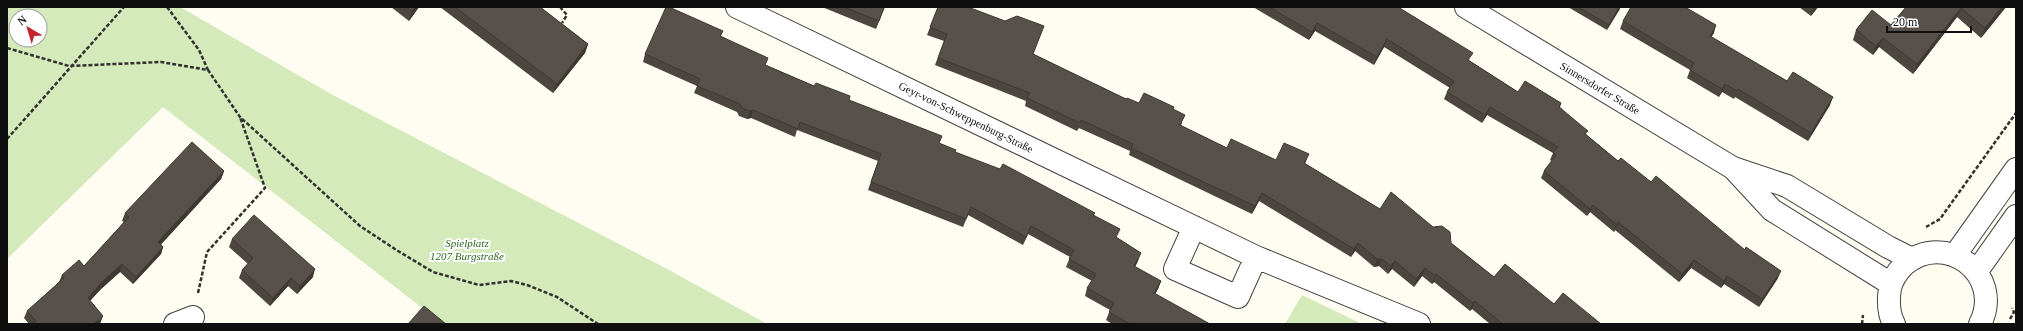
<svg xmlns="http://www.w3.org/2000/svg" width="2023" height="331" viewBox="0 0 2023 331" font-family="Georgia,serif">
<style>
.green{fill:#d4eaba;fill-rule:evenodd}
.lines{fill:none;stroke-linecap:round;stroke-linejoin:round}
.minor-casing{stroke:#424242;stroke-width:24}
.path{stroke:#313131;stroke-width:2.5;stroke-dasharray:4 2;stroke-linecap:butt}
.minor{stroke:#fff;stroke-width:22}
.wall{fill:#4c4540}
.shaded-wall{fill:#3e3834}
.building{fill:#58504b;stroke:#3e3834}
.labels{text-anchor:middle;stroke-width:4;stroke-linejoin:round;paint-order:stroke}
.street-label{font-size:11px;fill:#0f0f0f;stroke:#fff}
.park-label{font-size:11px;font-style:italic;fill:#2f691e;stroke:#fff}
</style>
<rect width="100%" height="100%" fill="#fffcf1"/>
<path class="green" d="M7 7H180L331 94 669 270 767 324H443L163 107 7 259ZM16 16H40V40H16Z
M1302 295 1362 324H1285Z"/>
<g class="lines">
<g class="minor-casing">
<path id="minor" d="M737 7 1256 257
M1466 7 1733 168 1787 186 1888 247 1912 259
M1734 169 1772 210 1891 284
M1194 227 1175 269 1238 297 1256 257 1419 324
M1955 255 2016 169
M1977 271 2016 216
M175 324 193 317
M1894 324C1888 313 1888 301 1890 288 1892 280 1898 271 1904 265 1945 229 2005 275 1980 324"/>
</g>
<path class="path" d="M167 7 199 50 208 70
M560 7 567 15 562 23
M7 48 69 66 161 62 208 70 240 117 360 226 398 251 433 272 479 285 511 281 527 285 557 297 598 324
M7 139 124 7
M1926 227 1940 219 2016 113
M198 293 207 252 265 188 240 117
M2010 319 2014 312 2012 308
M1862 324 1863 315"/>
<use href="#minor" class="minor"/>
</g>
<path class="wall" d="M391 7H419L409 21Z
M440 7H540L588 44 585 53 553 93Z
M822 7H885L876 29Z
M938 7 1033 54 1126 99 1139 103 1173 109 1182 123 1181 126 1227 148 1276 160 1309 154 1305 164 1380 209 1451 243 1494 277 1601 324H1490L1472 309 1470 311 1434 282 1432 284 1422 276 1414 287 1392 269 1388 274 1379 266 1374 267 1355 251 1351 257 1259 201 1252 214 1129 155 1130 151 1079 128 1077 131 1025 106 1026 101 935 65 944 41 927 35Z
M1253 7H1398L1470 61 1518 92 1561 103 1560 107 1587 135 1618 161 1651 182 1778 278 1759 307 1724 284 1721 288 1691 268 1679 282 1615 230 1614 232 1590 212 1587 216 1541 178 1544 171 1552 161 1550 160 1553 153 1487 115 1482 123 1444 99 1447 92 1450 88 1384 47 1374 65 1315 31 1309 40Z
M1568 7H1620L1607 30Z
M1799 7H1818L1811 16Z
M1906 7H2006L1981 38 1957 17 1913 74 1879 47 1873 55 1853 40 1856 30 1891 25Z
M1623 21 1714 33 1711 37 1787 81 1830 105 1808 141 1735 97 1734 99 1722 92 1719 97 1687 78 1690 70 1620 29Z
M723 31 721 36 766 65 814 86 849 100 939 143 955 152 1095 213 1094 215 1117 238 1138 261 1135 267 1161 281 1158 289 1155 294 1210 324H1112L1106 320 1110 310 1085 296 1087 288 1092 281 1066 267 1070 257 1028 234 1023 245 968 215 963 227 868 190 878 161 797 130 795 137 751 118 747 119 739 116 737 112 694 93 697 86 643 62 645 54Z
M224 171 221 179 161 244 163 247 161 254 133 284 120 272 101 289 90 301 100 324H29L24 318 27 311 59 282 62 275 84 266 124 222 122 221 125 213Z
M232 239 313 277 297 294 288 286 270 306 239 278 242 270 248 264 229 247Z"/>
<path class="shaded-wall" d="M415 7H419L409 21 412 11Z
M1619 7H1620V9L1607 30 1609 25Z
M1814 7H1818L1811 16Z
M2002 7H2006L1981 38 1985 28Z
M1961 8 1957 17 1913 74 1917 64Z
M1317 23 1315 31 1309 40 1312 32Z
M1716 25 1714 33 1707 44 1710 36Z
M1883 38 1879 47 1873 55 1876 46Z
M1387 39 1384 47 1374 65 1377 57Z
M588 44 585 53 553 93 557 84Z
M1725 84 1722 92 1719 97 1722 89Z
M1833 97 1830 105 1808 141 1811 133Z
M1490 107 1487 115 1482 123 1485 115Z
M753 110 751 118 747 119 750 111Z
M224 171 221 179 156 250 158 242Z
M1262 193 1259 201 1252 214 1255 206Z
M1593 205 1590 212 1587 216 1590 209Z
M1618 222 1615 230 1614 232 1616 224Z
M1031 226 1028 234 1023 245 1026 237Z
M1358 243 1355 251 1351 257 1354 249Z
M163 247 161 254 133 284 136 277Z
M1141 253 1138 261 1131 274 1134 266Z
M1377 259H1382L1379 266 1374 267Z
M1694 260 1691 268 1679 282 1682 274Z
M1395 261 1392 269 1388 274 1391 266Z
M122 264 120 272 101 289 85 306 88 298 103 281Z
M1425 268 1422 276 1414 287 1416 279Z
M315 269 313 277 297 294 300 286Z
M1781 271 1778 278 1759 307 1762 299Z
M1436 274 1434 282 1432 284 1435 276Z
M1727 276 1724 284 1721 288 1724 281Z
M291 278 288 286 270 306 273 298Z
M1161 281 1158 289 1151 301 1154 293Z
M1475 301 1472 309 1470 311 1473 303Z
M103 316 100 324H94Z"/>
<path class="building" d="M406 7H415L412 11Z
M455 7H540L588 44 557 84Z
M666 7H669L723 31 720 36 768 58 765 65 814 86 816 83 850 96 849 100 942 136 939 143 956 150 955 152 1000 169 1003 164 1095 213 1093 215 1120 229 1116 237 1141 253 1134 266 1161 281 1154 293 1210 324H1130L1109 312 1114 303 1087 288 1096 274 1069 259 1074 250 1031 226 1026 237 971 207 966 219 871 182 881 154 800 122 798 129 753 110 750 111 742 108 740 104 697 86 700 79 645 54Z
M844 7H884L879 21Z
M938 7H968L1005 21 1017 16 1044 26 1033 54 1126 99 1127 98 1139 103 1144 93 1174 107 1173 109 1185 115 1180 125 1227 148 1231 139 1276 160 1284 143 1309 154 1304 163 1380 209 1391 192 1433 227 1442 226 1450 232 1451 243 1494 277 1505 264 1554 304 1563 293 1601 324H1503L1475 301 1473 303 1436 274 1435 276 1425 268 1416 279 1395 261 1391 266 1382 259H1377L1358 243 1354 249 1262 193 1255 206 1131 148 1133 144 1081 120 1080 123 1027 98 1030 93 938 58 947 34 930 27Z
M1269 7H1398L1473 53 1468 60 1518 92 1525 81 1561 103 1559 107 1588 131 1585 134 1618 161 1621 158 1651 182 1656 176 1745 250 1746 247 1781 271 1762 299 1727 276 1724 281 1694 260 1682 274 1618 222 1616 224 1593 205 1590 209 1544 171 1556 155 1553 152 1558 147 1490 107 1485 115 1447 92 1454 81 1387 39 1377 57 1317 23 1312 32Z
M1578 7H1619L1609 25Z
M1631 7H1685L1716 25 1710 36 1787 81 1793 72 1833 97 1811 133 1738 89 1737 91 1725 84 1722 89 1690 70 1694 63 1623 21Z
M1906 7H2002L1985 28 1961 8 1917 64 1883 38 1876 46 1856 30 1872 10 1891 25Z
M192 142 224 171 158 242 163 247 136 277 122 264 103 281 88 298 103 316 94 324H32L36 321 27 311 64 278 62 275 79 260 84 266 129 217 125 213Z
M254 215 315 269 300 286 291 278 273 298 242 270 253 258 232 239Z
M424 306 446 324H408Z"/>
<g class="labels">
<g class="street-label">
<text transform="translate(1600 88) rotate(31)" y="4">Sinnersdorfer Straße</text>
<text transform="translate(966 117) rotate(26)" y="4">Geyr-von-Schweppenburg-Straße</text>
</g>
<g class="park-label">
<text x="467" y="247">Spielplatz<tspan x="467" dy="13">1207 Burgstraße</tspan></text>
</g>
</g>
<rect width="2023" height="331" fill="none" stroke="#0f0f0f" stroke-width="16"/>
<g transform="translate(28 28) rotate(322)"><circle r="19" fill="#ffffff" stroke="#9f9f9f"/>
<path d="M0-3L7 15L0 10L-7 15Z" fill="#c2252f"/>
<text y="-6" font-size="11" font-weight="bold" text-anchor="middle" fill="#0f0f0f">N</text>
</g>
<path d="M1887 26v6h84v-6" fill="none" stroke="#0f0f0f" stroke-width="2"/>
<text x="1893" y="26" font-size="12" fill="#0f0f0f" stroke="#ffffff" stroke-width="3" paint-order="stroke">20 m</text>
</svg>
